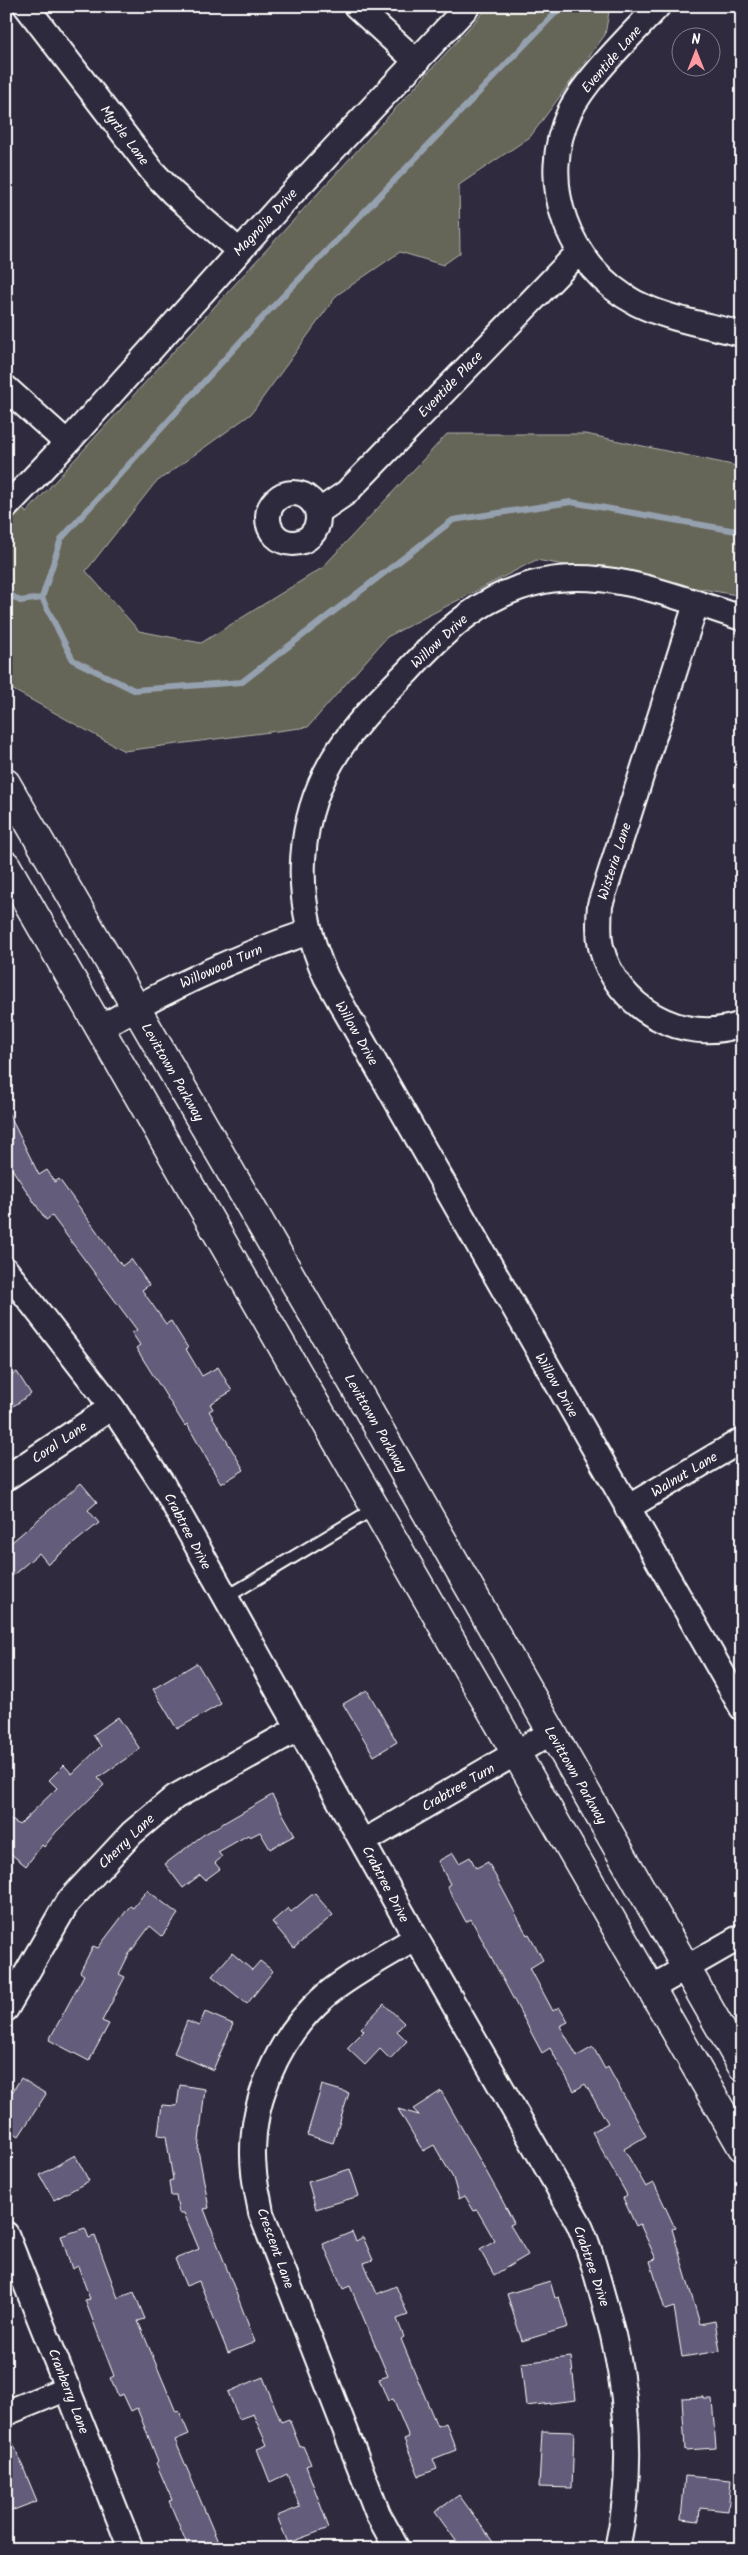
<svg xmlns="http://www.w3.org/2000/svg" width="748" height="2555" viewBox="0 0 748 2555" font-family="Kalam,sans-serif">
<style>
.green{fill:#666658;stroke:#b2b2ac}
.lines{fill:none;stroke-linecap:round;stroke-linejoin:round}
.stream{stroke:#96a1b0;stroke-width:6}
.building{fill:#635c7a;stroke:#fff}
.lane-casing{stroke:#fff;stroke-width:15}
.street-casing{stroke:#fff;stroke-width:28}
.primary-casing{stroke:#fff;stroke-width:31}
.lane{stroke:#2f2a3d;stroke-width:11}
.street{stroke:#2f2a3d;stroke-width:24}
.primary{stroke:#2f2a3d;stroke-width:28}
.labels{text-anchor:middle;stroke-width:4;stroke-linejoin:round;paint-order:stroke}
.street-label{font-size:14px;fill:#fff;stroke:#2f2a3d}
</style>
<rect width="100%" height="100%" fill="#2f2a3d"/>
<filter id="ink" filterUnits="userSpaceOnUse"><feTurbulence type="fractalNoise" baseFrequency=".02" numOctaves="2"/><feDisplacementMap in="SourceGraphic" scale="10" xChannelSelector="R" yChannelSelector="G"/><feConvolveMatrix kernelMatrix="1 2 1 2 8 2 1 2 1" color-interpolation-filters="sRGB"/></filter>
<g filter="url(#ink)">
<path class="green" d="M489 6H610L605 35 530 137 459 185 460 253 443 265 400 252 337 295 251 414 155 483 86 571 139 631 201 643 322 568 447 434H586L742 467V596L536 560 387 637 308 727 124 751 6 686V481L26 513Z"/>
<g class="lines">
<path class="stream" d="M562 6 261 319 61 539 42 598 73 660 134 690 242 682 453 520 571 502 742 532
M6 592 20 601 42 598"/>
</g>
<path class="building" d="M6 1108 39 1175 47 1170 55 1182 59 1179 122 1266 131 1259 149 1285 142 1290 166 1324 171 1321 188 1348 186 1349 202 1376 218 1367 232 1391 210 1404 213 1409 209 1411 244 1470 221 1484 187 1424 185 1426 136 1348 140 1345 132 1333 137 1330 52 1216 46 1220 12 1169 6 1172Z
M17 1372 31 1394 6 1411V1379Z
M81 1483 97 1502 88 1510 99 1523 48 1564 39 1553 6 1581V1547Z
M197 1663 221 1704 177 1729 153 1689Z
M367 1690 397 1742 374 1756 343 1704Z
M118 1717 140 1749 98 1778 104 1785 56 1832 44 1847 42 1845 26 1866 6 1850V1816L19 1825 57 1788 49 1780 64 1765 72 1774 101 1746 93 1735Z
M272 1795 295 1835 270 1849 260 1832 250 1837 248 1835 218 1852 222 1857 215 1863 220 1869 205 1880 200 1875 183 1888 165 1864 203 1835Z
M453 1853 459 1863 470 1857 476 1868 488 1862 527 1935 529 1934 543 1960 530 1968 553 2011 559 2007 568 2022 560 2026 577 2056 593 2047 605 2069 608 2067 646 2136 624 2149 646 2187 654 2183 675 2228 672 2229 700 2324 715 2321 720 2351 682 2357 674 2307 665 2310 650 2261 656 2259 640 2224 636 2226 623 2198 627 2195 592 2132 608 2123 585 2084 574 2091 550 2048 542 2053 471 1919 466 1922 447 1886 450 1884 438 1861Z
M147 1890 178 1914 162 1936 150 1926 129 1954 119 1974 125 1977 102 2021 109 2024 89 2061 49 2040 84 1975 80 1972 93 1946 98 1948 130 1906 133 1908Z
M314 1893 333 1915 294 1948 272 1922 288 1908 291 1912Z
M232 1953 252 1970 260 1961 273 1971 247 2004 212 1976Z
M384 2004 404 2023 397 2031 407 2041 390 2059 380 2049 365 2065 347 2048 364 2031 361 2028Z
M205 2012 233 2024 213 2070 174 2053 187 2021 199 2026Z
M21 2078 46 2094 19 2136 6 2128V2102Z
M180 2085 205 2089 198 2150 209 2208 204 2209 255 2342 228 2353 199 2281 186 2286 175 2259 199 2249 184 2213H179L176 2196H171L169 2181 173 2180 166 2136 158 2135 162 2105 177 2106Z
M322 2085 349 2093 333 2143 307 2135Z
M441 2091 500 2196 514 2223 510 2225 528 2255 494 2275 480 2250 495 2241 477 2210 474 2211 465 2196 459 2199 453 2178 434 2145 423 2151 398 2109 419 2115 413 2109Z
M75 2155 89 2181 54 2200 40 2175Z
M350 2169 359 2196 316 2209 308 2182Z
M85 2228 89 2238 95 2236 118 2298 134 2292 145 2319 138 2321 176 2412 179 2411 189 2434 175 2440 221 2549H189L169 2501 172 2500 156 2463 158 2461 137 2408 131 2411 123 2394 118 2396 110 2378 114 2376 85 2300 90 2299 78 2266 72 2269 61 2236Z
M352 2232 356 2241 363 2237 373 2260 364 2263 377 2294 396 2286 408 2315 397 2319 404 2337 401 2339 437 2426 446 2423 456 2450 433 2459 437 2469 419 2476 404 2439 409 2437 393 2399 388 2401 379 2379 388 2376 350 2286 343 2289 323 2244Z
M550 2281 555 2298 559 2297 568 2327 522 2341 507 2294Z
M571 2357 576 2400 526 2406 521 2363Z
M263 2377 281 2422 289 2419 300 2447 303 2446 311 2464 306 2466 329 2528 288 2543 277 2516 300 2507 287 2474 270 2482 257 2449 267 2445 253 2414 239 2419 228 2392Z
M704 2397V2399H712L716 2448 685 2450 682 2398Z
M6 2426 37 2501 6 2513Z
M542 2431 574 2432 572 2488 539 2487Z
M685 2476 731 2480 728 2511 700 2508 699 2521 681 2519Z
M459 2495 498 2549H462L435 2512Z"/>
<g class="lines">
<g class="lane-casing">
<path id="lane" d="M225 1598 375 1508"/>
</g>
<g class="street-casing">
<path id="street" d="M26 6 153 172 173 193 239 251
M356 6 417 62
M658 6C632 35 586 78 570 111 536 182 568 267 636 303 668 319 707 325 742 334
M6 388 67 443
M268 518a25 25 0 1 1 50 0a25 25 0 1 1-50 0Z
M6 507 67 443 282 204 468 6
M318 512 346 493 579 252
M696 604 600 905C599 919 598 933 601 947 616 1007 682 1046 742 1024
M742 618C679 598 610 568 544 581 485 593 447 628 408 671 386 693 363 716 345 741 294 812 291 899 326 977L742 1708
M100 1028C167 989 236 956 309 932
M6 1270 112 1407 163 1485 416 1938 578 2222C589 2245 595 2269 602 2294 627 2377 636 2463 617 2549
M6 1478 112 1407
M627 1508 742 1440
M363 1842 552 1732
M651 1988 742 1936
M6 2009 67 1903 132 1833 175 1797 299 1728
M6 2234 131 2549
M6 2413 68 2388
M397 2549 378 2514 261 2213C259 2199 255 2185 254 2172 247 2107 277 2037 326 1995 353 1973 386 1956 416 1938"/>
</g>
<g class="primary-casing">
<path id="primary" d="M6 783 366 1406 742 2066
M6 865 742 2147"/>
</g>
<use href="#lane" class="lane"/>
<use href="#street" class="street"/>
<use href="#primary" class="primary"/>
</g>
</g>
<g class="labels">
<g class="street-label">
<text transform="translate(611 59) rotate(-49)" y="5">Eventide Lane</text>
<text transform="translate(125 135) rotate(53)" y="5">Myrtle Lane</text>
<text transform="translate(265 222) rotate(-47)" y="5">Magnolia Drive</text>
<text transform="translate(450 384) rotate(-46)" y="5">Eventide Place</text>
<text transform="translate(439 641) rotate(-43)" y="5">Willow Drive</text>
<text transform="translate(614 861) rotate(-72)" y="5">Wisteria Lane</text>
<text transform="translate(221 966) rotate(-24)" y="5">Willowood Turn</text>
<text transform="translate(357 1033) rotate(60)" y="5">Willow Drive</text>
<text transform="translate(173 1072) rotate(60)" y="5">Levittown Parkway</text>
<text transform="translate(557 1385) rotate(60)" y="5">Willow Drive</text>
<text transform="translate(376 1423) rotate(60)" y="5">Levittown Parkway</text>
<text transform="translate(59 1442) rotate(-34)" y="5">Coral Lane</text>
<text transform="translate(684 1474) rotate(-31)" y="5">Walnut Lane</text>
<text transform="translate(188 1531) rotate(62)" y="5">Crabtree Drive</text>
<text transform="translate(576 1775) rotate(60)" y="5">Levittown Parkway</text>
<text transform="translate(458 1787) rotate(-30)" y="5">Crabtree Turn</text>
<text transform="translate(126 1841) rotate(-44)" y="5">Cherry Lane</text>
<text transform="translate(386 1884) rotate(62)" y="5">Crabtree Drive</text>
<text transform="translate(276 2248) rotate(70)" y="5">Crescent Lane</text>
<text transform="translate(592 2266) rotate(71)" y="5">Crabtree Drive</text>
<text transform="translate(69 2391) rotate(69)" y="5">Cranberry Lane</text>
</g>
</g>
<rect width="748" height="2555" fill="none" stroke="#2f2a3d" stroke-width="25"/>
<rect x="12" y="12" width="723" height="2530" fill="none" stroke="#fff" stroke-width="2" filter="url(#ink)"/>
<g transform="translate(696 52)"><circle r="24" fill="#2f2a3d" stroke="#827f8b"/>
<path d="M0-4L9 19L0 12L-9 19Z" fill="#ff9aa2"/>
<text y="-8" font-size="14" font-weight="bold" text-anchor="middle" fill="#ffffff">N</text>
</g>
</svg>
